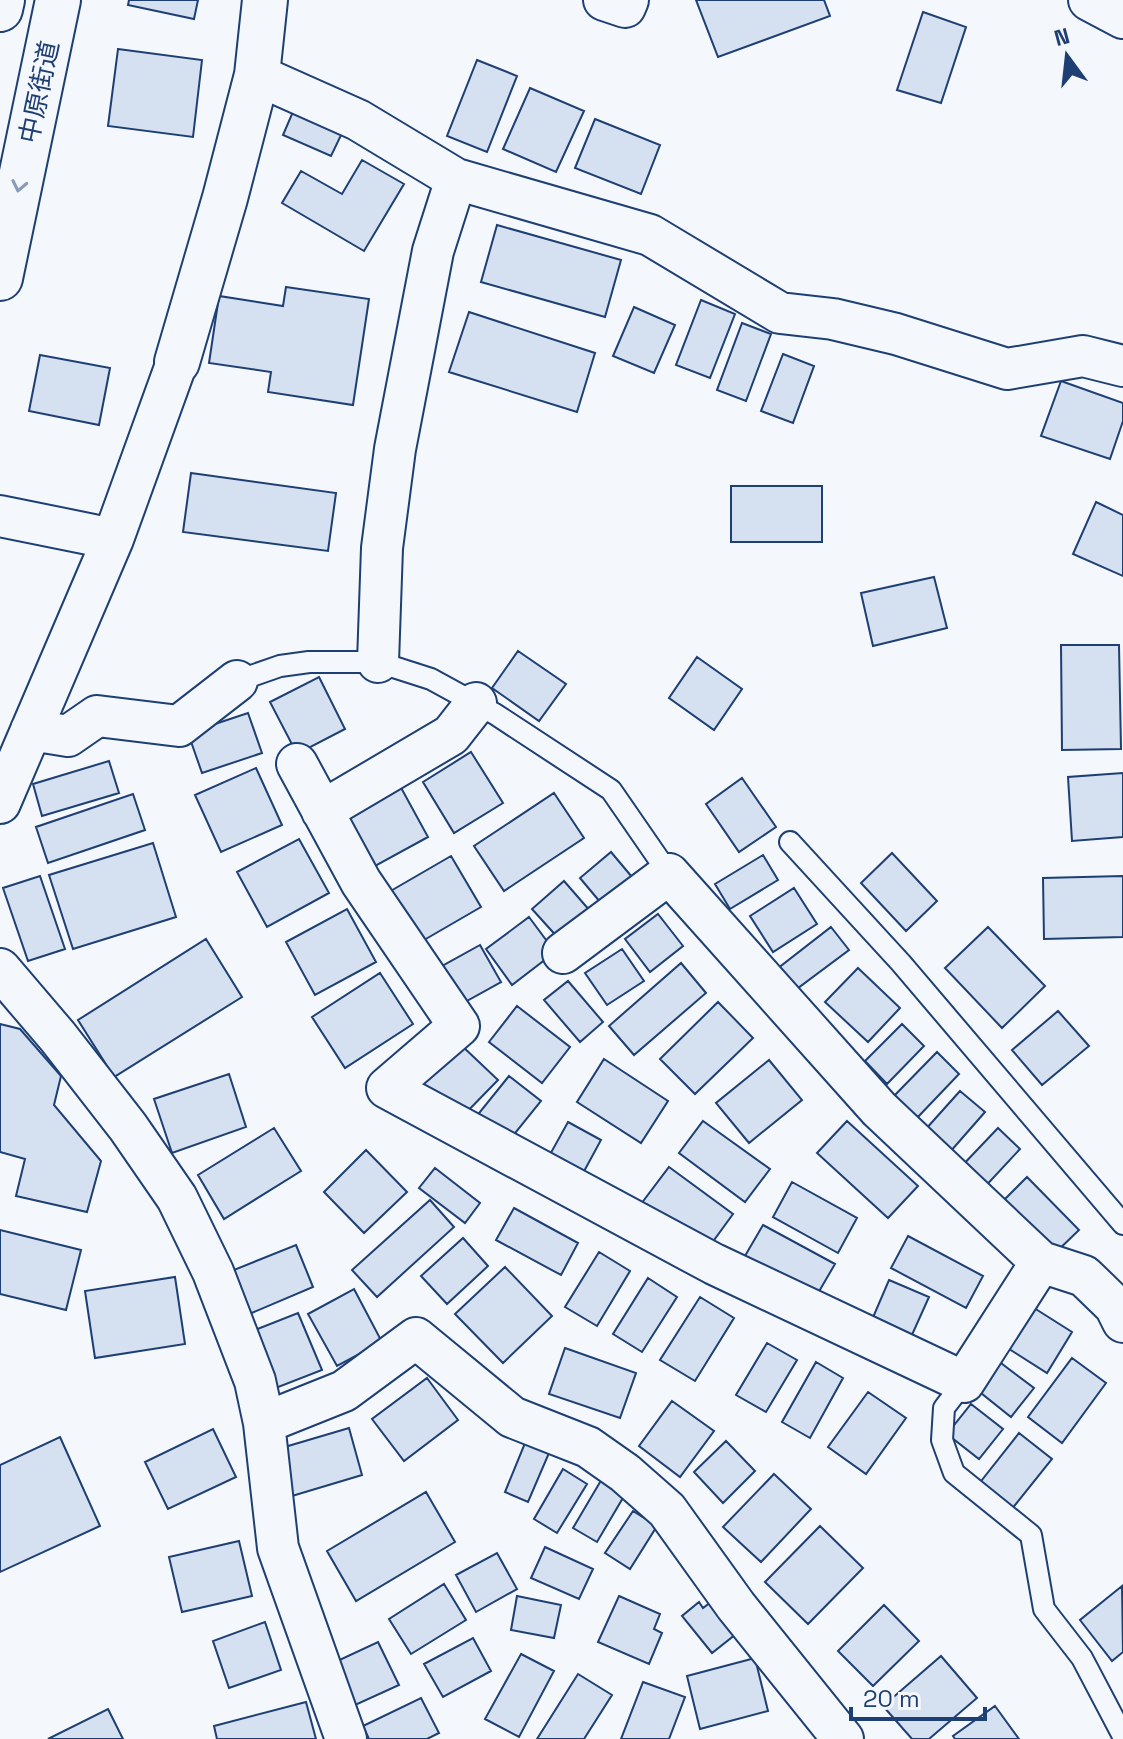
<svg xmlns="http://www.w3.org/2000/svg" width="1123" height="1739" viewBox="0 0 1123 1739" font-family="'Space Grotesk','Noto Sans JP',sans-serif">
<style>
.building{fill:#d5e0f0;stroke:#1d3f73;stroke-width:2}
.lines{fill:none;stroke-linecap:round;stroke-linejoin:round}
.lane-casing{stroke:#1d3f73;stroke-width:24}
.street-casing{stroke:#1d3f73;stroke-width:44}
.secondary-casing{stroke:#1d3f73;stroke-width:48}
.primary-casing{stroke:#1d3f73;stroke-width:48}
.lane{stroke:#f4f7fb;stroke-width:20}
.street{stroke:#f4f7fb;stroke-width:40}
.secondary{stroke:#f4f7fb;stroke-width:44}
.primary{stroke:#f4f7fb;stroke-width:44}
.oneway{stroke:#889bb7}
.labels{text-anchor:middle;stroke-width:6;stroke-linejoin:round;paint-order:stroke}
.street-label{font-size:26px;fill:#1d3f73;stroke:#f4f7fb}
</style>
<rect width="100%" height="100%" fill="#f4f7fb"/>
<path class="building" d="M129 0H198L194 19 128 5Z
M696 0H824L830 16 718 57Z
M923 12 966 27 941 103 897 90Z
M118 49 202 60 193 137 108 126Z
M477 60 517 76 487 152 447 136Z
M530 88 584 111 556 172 503 149Z
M295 107 344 129 331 156 283 135Z
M595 119 660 145 641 194 575 168Z
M362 160 404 184 364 251 282 203 301 171 342 194Z
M497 225 621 260 605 317 481 282Z
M286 287 369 299 353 405 268 392 271 372 209 363 219 296 283 306Z
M701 300 735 314 710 378 676 365Z
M634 307 675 325 654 373 613 356Z
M469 312 595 353 577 412 449 372Z
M742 323 771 334 746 401 717 390Z
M783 354 814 366 793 423 761 411Z
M40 355 110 368 99 425 29 411Z
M1061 381 1123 403V421L1110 459 1041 436Z
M191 473 336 493 328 551 183 532Z
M731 486H822V542H731Z
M1096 502 1123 515V576L1073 554Z
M934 577 947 628 873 646 861 593Z
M1061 645H1119L1121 749 1062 750Z
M518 651 566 684 539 721 492 688Z
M697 657 742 689 714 730 669 698Z
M319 677 345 729 297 754 270 702Z
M248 713 262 753 202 773 188 733Z
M471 752 503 803 454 833 423 782Z
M109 761 119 793 42 816 33 784Z
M256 768 282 825 221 852 195 795Z
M1123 773V837L1072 841 1068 777Z
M742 778 776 827 739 852 706 804Z
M399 784 428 837 366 871 337 818Z
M554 793 584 838 504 891 474 846Z
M133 794 145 830 48 863 36 827Z
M299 839 329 893 267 927 237 872Z
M153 843 176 917 73 949 49 875Z
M611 852 637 883 606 909 580 878Z
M892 853 937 901 906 931 861 883Z
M763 855 778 880 730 909 715 884Z
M451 856 481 907 412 947 382 896Z
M40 876 65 949 28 961 3 888Z
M1123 876V937L1044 939 1043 878Z
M564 881 591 912 560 940 532 909Z
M794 888 817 924 773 952 750 916Z
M347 909 376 962 315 995 286 942Z
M658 914 683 946 650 972 625 939Z
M529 917 555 952 512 985 486 949Z
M831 927 849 950 794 991 777 969Z
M988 927 1045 986 1002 1028 945 968Z
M206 939 242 997 114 1077 78 1020Z
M480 945 501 982 456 1007 435 970Z
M622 949 644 981 607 1005 585 973Z
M681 963 706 993 634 1055 609 1026Z
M858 968 900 1008 868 1042 825 1002Z
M380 973 413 1024 345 1068 312 1017Z
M568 981 603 1022 580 1042 544 1000Z
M718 1002 753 1038 695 1094 660 1059Z
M517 1006 570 1047 542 1083 489 1042Z
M1058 1011 1089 1046 1042 1085 1012 1050Z
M0 1024 20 1029 61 1076 54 1105 101 1161 87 1212 16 1196 25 1159 0 1152Z
M902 1024 924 1046 887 1084 865 1061Z
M460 1044 498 1080 456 1123 418 1088Z
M937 1052 959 1074 916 1119 893 1097Z
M604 1059 668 1101 641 1143 577 1102Z
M769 1060 802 1100 749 1143 716 1103Z
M229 1074 246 1127 172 1153 154 1099Z
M509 1076 541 1101 503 1148 471 1123Z
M960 1091 985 1112 950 1152 925 1130Z
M703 1121 770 1169 745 1202 679 1153Z
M847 1121 918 1186 888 1218 817 1153Z
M568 1122 601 1140 576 1186 543 1167Z
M274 1128 301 1171 224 1219 198 1175Z
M998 1128 1020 1149 981 1191 958 1170Z
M366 1150 407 1192 364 1233 324 1192Z
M669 1167 733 1214 706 1251 641 1204Z
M435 1168 480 1203 465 1223 419 1188Z
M1027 1177 1079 1230 1052 1256 1000 1204Z
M792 1182 857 1218 838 1253 773 1217Z
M430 1200 454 1227 377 1297 352 1270Z
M514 1208 578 1243 561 1275 496 1240Z
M763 1225 835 1264 814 1300 742 1261Z
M0 1230 81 1250 66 1310 0 1294Z
M908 1236 983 1276 966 1308 891 1268Z
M463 1238 488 1266 447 1304 421 1276Z
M296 1245 313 1287 247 1315 229 1272Z
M599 1252 630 1271 597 1326 565 1307Z
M505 1267 552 1316 503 1363 455 1314Z
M175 1277 185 1344 95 1358 85 1291Z
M648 1278 677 1297 642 1352 613 1334Z
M889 1280 929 1297 907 1346 868 1329Z
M354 1289 382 1342 337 1366 308 1314Z
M700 1297 734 1318 695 1381 660 1360Z
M1023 1301 1072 1332 1047 1373 998 1342Z
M298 1313 322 1370 268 1391 245 1334Z
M767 1343 797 1360 766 1412 736 1395Z
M565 1348 636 1373 620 1418 549 1394Z
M993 1357 1034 1388 1011 1417 971 1385Z
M1072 1358 1106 1383 1062 1443 1028 1417Z
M816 1362 843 1378 810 1438 782 1422Z
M427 1378 458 1420 404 1461 372 1419Z
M868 1392 906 1418 866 1474 828 1447Z
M672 1401 714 1431 680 1477 639 1446Z
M971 1404 1003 1429 979 1459 947 1434Z
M349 1428 362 1475 292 1496 278 1449Z
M213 1429 236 1477 168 1509 145 1462Z
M1019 1433 1052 1459 1011 1510 978 1485Z
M60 1437 100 1526 0 1572V1465Z
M726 1441 755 1471 723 1503 694 1472Z
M525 1443 549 1453 528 1502 505 1492Z
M563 1469 587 1484 557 1533 534 1519Z
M774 1474 811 1509 761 1562 723 1527Z
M603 1477 627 1491 597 1542 573 1528Z
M426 1492 455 1542 356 1601 327 1551Z
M633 1511 657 1526 630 1569 605 1553Z
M820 1526 863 1568 808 1624 765 1582Z
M239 1541 252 1596 182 1612 169 1557Z
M545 1547 593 1569 579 1599 531 1578Z
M497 1553 517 1589 476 1612 456 1575Z
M444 1584 466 1620 411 1654 389 1619Z
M1122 1586 1123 1652 1112 1661 1080 1620Z
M517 1596 561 1605 554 1638 511 1630Z
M619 1596 660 1614 654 1629 662 1633 649 1664 598 1642Z
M699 1602 703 1608 711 1602 736 1634 712 1653 682 1616Z
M884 1605 919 1641 873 1686 838 1651Z
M265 1622 281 1670 229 1688 213 1641Z
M473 1638 491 1671 443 1697 424 1664Z
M378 1642 399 1685 353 1706 333 1663Z
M521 1654 554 1671 519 1737 485 1719Z
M941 1656 977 1698 929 1739H912L883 1706Z
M755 1658 768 1711 700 1729 687 1676Z
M578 1674 612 1695 584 1739H537Z
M643 1682 685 1697 669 1739H621Z
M421 1698 439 1733 427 1739H369L363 1726Z
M306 1702 316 1739H217L214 1726Z
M995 1706 1019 1739H955L953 1736Z
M108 1709 123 1739H48Z"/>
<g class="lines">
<g class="lane-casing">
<path id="lane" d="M237 681 280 666 309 662H378L431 679 495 714 611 790 669 874
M790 842 901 963 1123 1224
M964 1382 944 1408 942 1440 954 1473 1031 1535 1044 1609 1082 1658 1123 1736"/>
</g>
<g class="street-casing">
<path id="street" d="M604 0 625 7 628 0
M1089 0 1123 18
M257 75 358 120 456 179 650 235 780 313 833 319 896 334 1007 369 1083 356 1123 366
M0 516 113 539
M378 662 382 548 395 449 433 251 456 179
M31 730 68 736 97 716 179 726 237 681
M297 764 361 882 459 1026 387 1088 714 1264 964 1382 1041 1262
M0 803 113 539 177 362
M322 811 451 735 476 703
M563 953 669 874 879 1109 1041 1262 1084 1276 1115 1306 1123 1322
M0 969 58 1037 128 1127 177 1198 213 1272 255 1381 264 1423 278 1548 346 1739
M264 1423 344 1391 416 1338 512 1417 588 1447 625 1473 667 1510 736 1606 843 1739"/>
</g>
<g class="secondary-casing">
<path id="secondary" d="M177 362 225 198 257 75 265 0"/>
</g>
<g class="primary-casing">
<path id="primary" d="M0 9 2 0
M0 278 58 0"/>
</g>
<use href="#lane" class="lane"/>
<use href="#street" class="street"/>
<use href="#secondary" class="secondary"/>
<use href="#primary" class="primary"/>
</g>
<defs><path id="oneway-chevron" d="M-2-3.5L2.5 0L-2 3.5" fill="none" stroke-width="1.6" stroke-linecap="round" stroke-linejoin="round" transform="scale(2)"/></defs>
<use class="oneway" href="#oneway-chevron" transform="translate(19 186) rotate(102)"/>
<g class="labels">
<g class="street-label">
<text transform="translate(39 92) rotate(-78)" y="9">中原街道</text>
</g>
</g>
<g transform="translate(1067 56) rotate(345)" stroke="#f4f7fb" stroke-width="6" paint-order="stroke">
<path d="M0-6L14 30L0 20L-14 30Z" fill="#1d3f73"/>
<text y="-12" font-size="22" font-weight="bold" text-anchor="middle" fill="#1d3f73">N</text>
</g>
<path d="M851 1707v12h134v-12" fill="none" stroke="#1d3f73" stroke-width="4"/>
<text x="863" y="1707" font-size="24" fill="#1d3f73" stroke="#f4f7fb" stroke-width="6" paint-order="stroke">20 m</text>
</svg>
